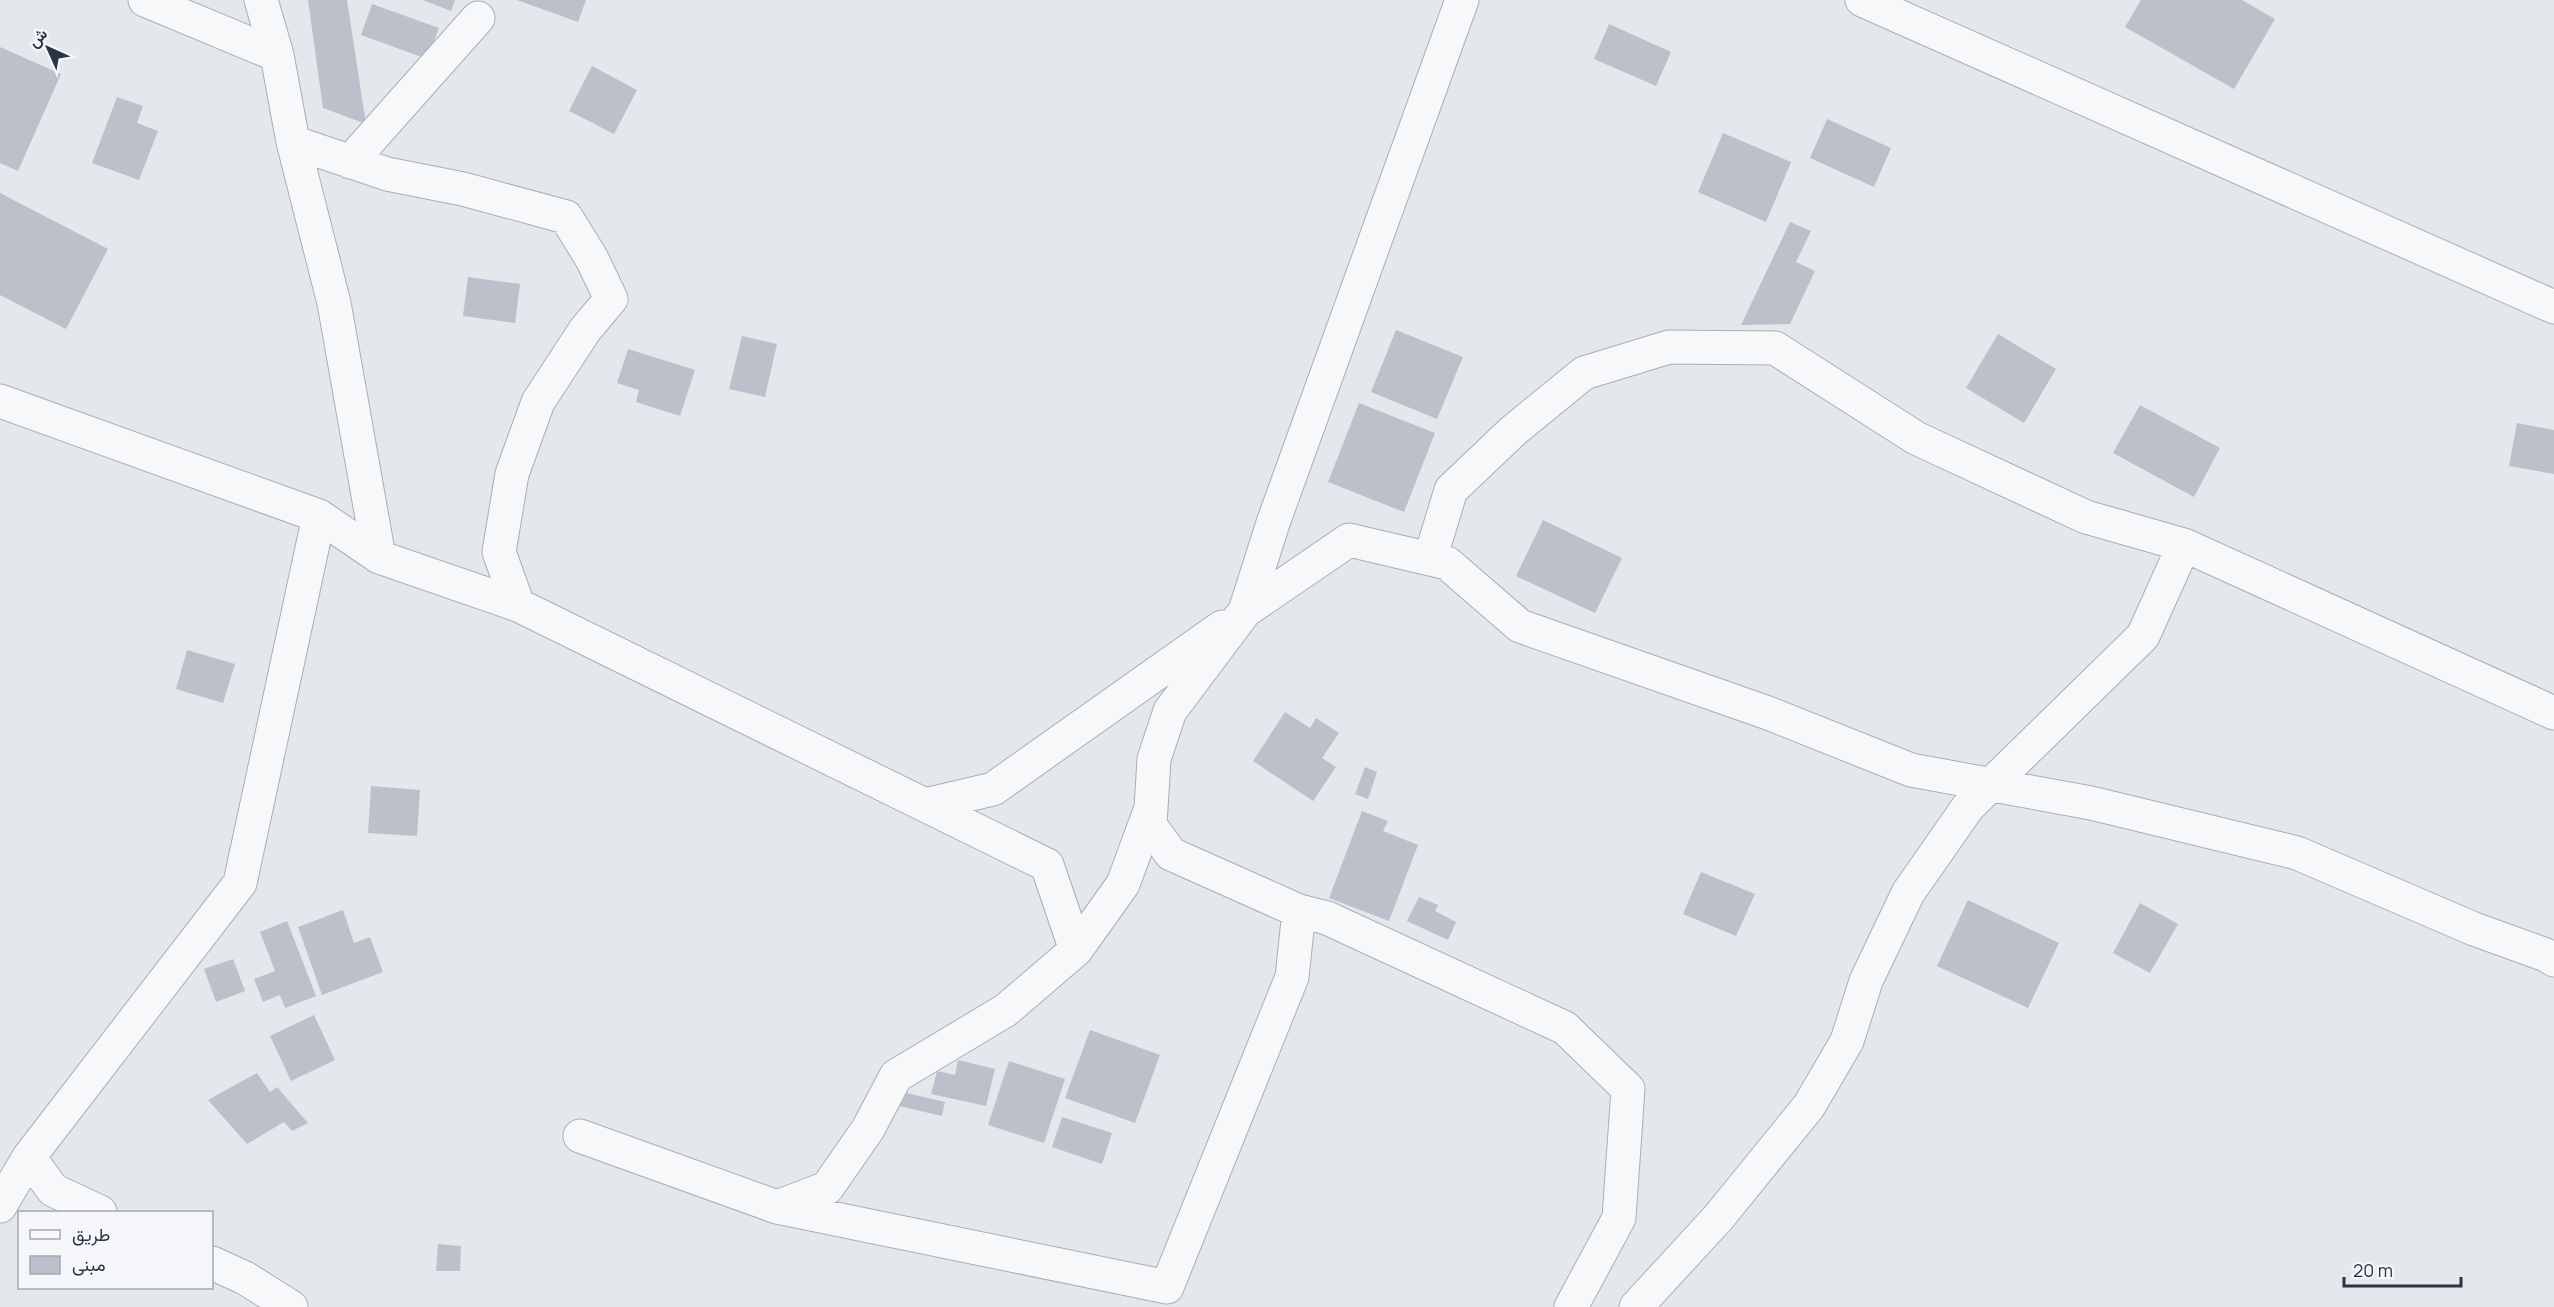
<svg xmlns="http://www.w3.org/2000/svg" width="2554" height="1307" viewBox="0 0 2554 1307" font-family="Manrope,Vazirmatn,sans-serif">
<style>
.building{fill:#bbc0ca}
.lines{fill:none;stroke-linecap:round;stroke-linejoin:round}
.minor-casing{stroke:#a9aeb7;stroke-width:35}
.tertiary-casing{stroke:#a9aeb7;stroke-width:35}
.minor{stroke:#f7f8fa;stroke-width:33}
.tertiary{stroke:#f7f8fa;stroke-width:33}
</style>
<rect width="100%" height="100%" fill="#e4e7ec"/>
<path class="building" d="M308 0H347L366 124 323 108Z
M423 0H455L451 11Z
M517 0H586L578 22Z
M2141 0H2242L2275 19 2234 89 2125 27Z
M372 4 439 28 427 59 361 35Z
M1609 24 1671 52 1656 86 1594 59Z
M0 47 61 74 18 171 0 163Z
M592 66 637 90 614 134 569 111Z
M117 97 143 106 137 123 158 131 139 180 92 163Z
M1827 119 1891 148 1874 187 1810 158Z
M1723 133 1791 162 1766 222 1698 192Z
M0 193 108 249 66 329 0 295Z
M1790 222 1811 231 1796 262 1815 271 1790 324 1741 325Z
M468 277 520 284 515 323 463 316Z
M1396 330 1463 357 1437 419 1371 392Z
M1998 334 2056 369 2024 423 1966 388Z
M742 336 777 344 765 397 729 389Z
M628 349 695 370 680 416 636 402 639 390 617 383Z
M1359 403 1435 433 1404 512 1328 482Z
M2140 405 2220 448 2194 497 2113 453Z
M2517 423 2554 430V474L2509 466Z
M1543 520 1622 558 1595 613 1516 576Z
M187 650 235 664 223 703 176 689Z
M1285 712 1310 728 1316 718 1339 733 1322 758 1336 767 1313 801 1253 761Z
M1365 767 1377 772 1368 799 1355 794Z
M371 786 420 790 417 836 368 833Z
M1362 811 1388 821 1383 831 1418 845 1389 921 1329 898Z
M1701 872 1755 894 1736 936 1683 914Z
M1419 897 1438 905 1435 911 1456 922 1448 940 1407 921Z
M1968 900 2059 943 2028 1008 1937 966Z
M2140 903 2178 924 2150 973 2113 953Z
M343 910 354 943 370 937 383 972 322 995 298 927Z
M287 921 316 996 285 1008 280 995 263 1002 254 979 275 971 260 932Z
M233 959 245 991 216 1002 204 969Z
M314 1015 335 1060 291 1081 270 1036Z
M1090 1030 1160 1055 1135 1123 1065 1098Z
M958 1060 995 1069 986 1106 931 1094 937 1071 955 1075Z
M1009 1061 1065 1079 1044 1143 988 1125Z
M257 1073 270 1092 277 1087 308 1123 292 1131 284 1122 247 1144 208 1100Z
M902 1092 945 1102 942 1116 899 1106Z
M1062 1117 1112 1133 1102 1164 1052 1147Z
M438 1244 461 1246 460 1271H436Z"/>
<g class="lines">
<g class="minor-casing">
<path id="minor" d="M145 0 277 55
M261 0 277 55 293 142 334 303 379 557
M1462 0 1273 523 1245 611 1349 540 1447 563 1520 626 1768 713 1911 770 2091 803 2297 853 2474 929 2546 955 2554 960
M293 142 387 174 463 189 566 217 592 259 611 299 585 330 538 402 512 474 499 552 518 605
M350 162 478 18
M0 401 319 516 379 557 518 605 1047 865 1076 950
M1430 559 1451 490 1513 431 1584 373 1669 347 1775 348 1916 438 2086 517 2184 545 2554 713
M1245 611 1170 711 1154 759 1150 825 1171 854 1299 911 1327 918 1565 1028 1628 1089 1619 1218 1571 1307
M925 805 993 789 1222 627
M580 1136 777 1207 827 1188 868 1129 896 1076 1006 1010 1076 950 1123 884 1151 808
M29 1157 53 1190 100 1212
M0 1206 29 1157 240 883 319 516
M777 1207 1167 1287 1292 977 1299 911
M212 1263 245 1278 291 1307
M1636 1307 1718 1218 1809 1106 1847 1041 1866 981 1908 893 1968 807 2143 636 2184 545"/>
</g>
<g class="tertiary-casing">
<path id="tertiary" d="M1862 0 2554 307"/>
</g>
<use href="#minor" class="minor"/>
<use href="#tertiary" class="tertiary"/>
</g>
<rect x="18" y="1211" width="195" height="78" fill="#f4f6f9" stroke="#a4a8b1" stroke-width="1.5"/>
<rect x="30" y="1230" width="30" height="9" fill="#f7f8fa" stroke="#a4a8b1" stroke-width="1.5"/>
<text x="72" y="1241" font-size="18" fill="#2b3445">طريق</text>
<rect x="30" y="1256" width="30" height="18" fill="#bbc0ca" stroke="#a4a8b1" stroke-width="1.5"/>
<text x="72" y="1271" font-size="18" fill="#2b3445">مبنى</text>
<g transform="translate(48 48) rotate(315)" stroke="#f4f6f9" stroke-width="4.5" paint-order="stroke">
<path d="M0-4.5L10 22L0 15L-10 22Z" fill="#2b3445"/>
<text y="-9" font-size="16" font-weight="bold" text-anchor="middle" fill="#2b3445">ش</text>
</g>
<path d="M2344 1277v9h117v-9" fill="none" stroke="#2b3445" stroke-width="3"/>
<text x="2353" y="1277" font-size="18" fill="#2b3445" stroke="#f4f6f9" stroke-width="4.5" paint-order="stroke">20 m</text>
</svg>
